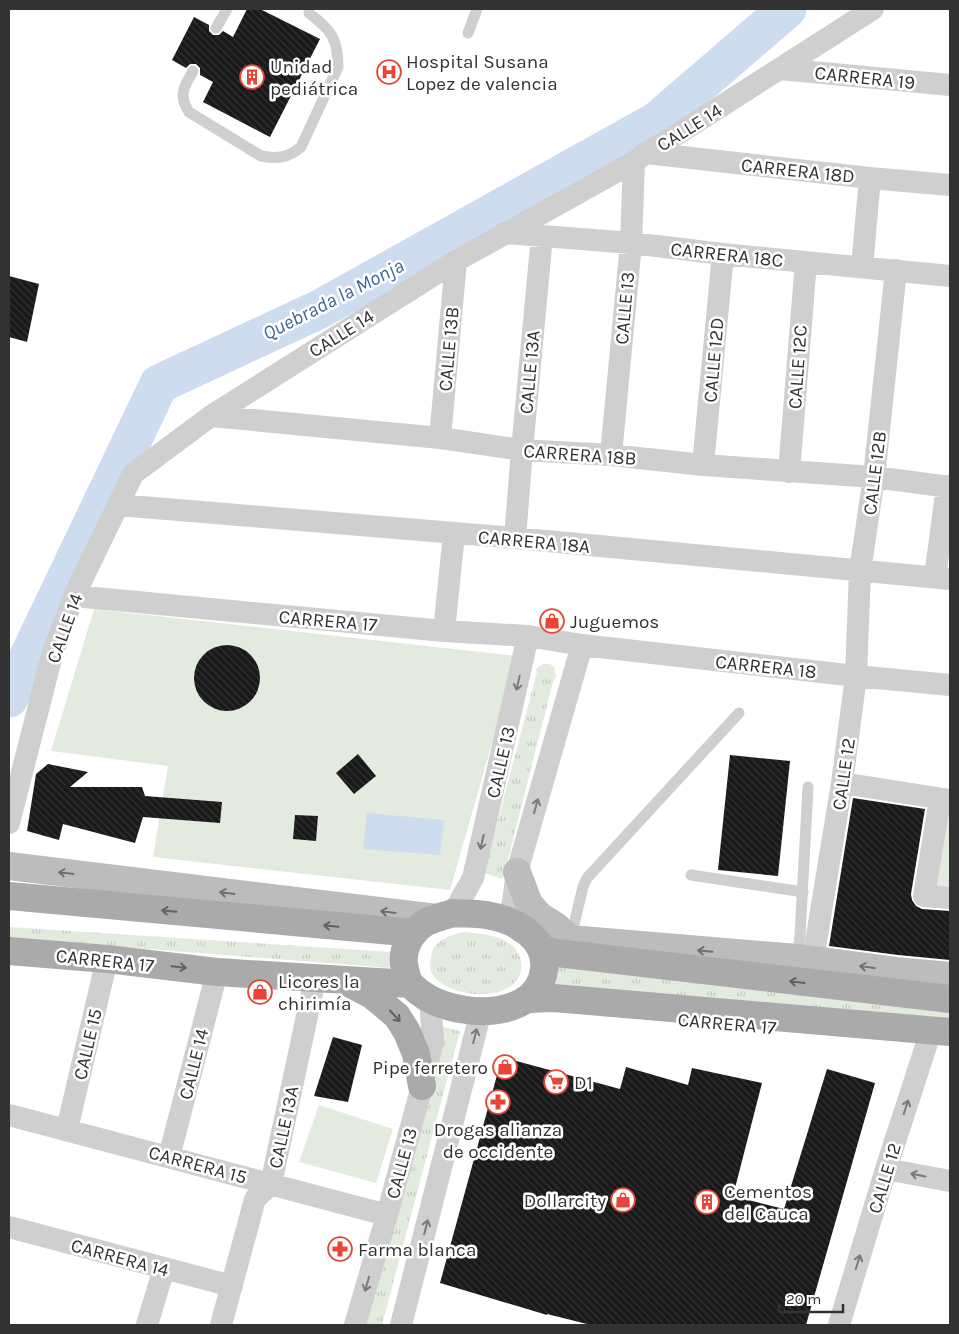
<svg xmlns="http://www.w3.org/2000/svg" width="959" height="1334" viewBox="0 0 959 1334" font-family="Karla,sans-serif">
<style>
.grass{fill:url(#grass-tufts)}
.park{fill:#e3ebde}
.water{fill:#cddcee}
.lines{fill:none;stroke-linecap:round;stroke-linejoin:round}
.river{stroke:#cddcee;stroke-width:39}
.building{fill:url(#building-back-hatch)}
.service{stroke:#cfcfcf;stroke-width:11}
.minor{stroke:#cfcfcf;stroke-width:22}
.secondary{stroke:#bcbcbc;stroke-width:28}
.primary{stroke:#aaa;stroke-width:28}
.oneway{stroke:#797979}
.oneway2{stroke:#707070}
.oneway3{stroke:#626262}
.labels{text-anchor:middle;stroke-width:5;stroke-linejoin:round;paint-order:stroke}
.poi-label{font-size:19px;fill:#323232;stroke:#fff;text-anchor:start}
.street-label{font-size:19px;fill:#323232;stroke:#fff}
.water-label{font-size:20px;font-style:italic;fill:#3e6696;stroke:#fff}
</style>
<defs>
<pattern id="grass-tufts" width="24" height="20" patternUnits="userSpaceOnUse" patternTransform="scale(1.25)"><rect width="24" height="20" fill="#e3ebde"/><path d="M3 7l-1-3M5 7V3M7 7l1-3M15 17l-1-3M17 17v-4M19 17l1-3" fill="none" stroke="#c3cabf"/></pattern>
<pattern id="building-back-hatch" width="6" height="6" patternUnits="userSpaceOnUse" patternTransform="scale(1.25)"><rect width="6" height="6" fill="#191919"/><path d="M-1 5l2 2M0 0l6 6M5-1l2 2" fill="none" stroke="#323232"/></pattern>
</defs>
<rect width="100%" height="100%" fill="#fff"/>
<path class="grass" d="M543 664H550L554 667 556 676 553 682 503 879 484 873 537 672 536 669Z
M9 927 392 952 391 968 9 938Z
M465 932C478 933 495 935 506 941 521 950 528 970 514 983 511 987 505 989 501 991 483 999 440 992 431 972 430 968 430 962 431 957 433 940 450 935 465 932Z
M556 961 950 1004V1027L552 992Z
M443 1027 460 1031 382 1325H365Z"/>
<path class="park" d="M94 609 517 656 450 890 153 857 168 766 51 751Z
M947 808H950V890L934 889Z
M319 1105 393 1129 376 1183 299 1162Z"/>
<path class="water" d="M367 813 444 820 440 855 363 849Z"/>
<g class="lines">
<path class="river" d="M9 698 159 384 320 309 657 121 787 9"/>
</g>
<path class="building" d="M247 9H260L320 39 270 137 203 102 213 82 200 75V68L196 64H190L186 68 172 60 194 17 209 25V31L213 35H219L223 31 233 37Z
M9 276 39 284 27 342 9 337Z
M194 678a33 33 0 1 1 66 0a33 33 0 1 1-66 0Z
M358 754 376 776 354 794 336 773Z
M730 755 790 761 778 876 718 870Z
M48 764 88 772 70 787H142L145 796 222 802 220 823 143 817 135 843 63 824 59 840 27 831 36 774Z
M853 798 925 809 911 894 912 900 916 906 922 909 950 911V960L898 955 829 946Z
M295 815 318 816 316 841 293 839Z
M333 1037 362 1045 348 1102 314 1096Z
M502 1057 620 1089 626 1067 688 1085 692 1068 762 1083 733 1196 784 1209 827 1069 875 1083 806 1325H591L547 1314V1315L440 1283Z"/>
<g class="lines">
<path class="service" d="M216 28 227 9
M468 33 477 9
M193 71C184 87 178 95 189 112L261 156C277 159 288 158 301 147L338 67C338 38 331 30 309 13
M691 875 803 892
M571 937 583 887 587 878 739 713
M797 958 800 936 808 787"/>
<path class="minor" d="M780 69 950 85
M646 153 870 178 950 185
M504 233 631 243 723 254 950 276
M862 267 870 178
M211 416 440 438 522 450 611 455 703 465 874 477 950 487
M440 438 456 261
M611 455 631 243 634 162
M703 465 723 254
M789 472 806 262
M118 505 515 538 950 579
M515 538 522 450 542 236
M935 577 947 486
M74 596 444 631 528 636 582 645 856 676 950 685
M444 631 454 534
M842 783 950 800
M940 799 924 896 950 898
M9 823 52 655 74 596 133 474 211 416 456 261 634 162 646 153 673 137 873 9
M453 913 473 878 528 636
M510 922 517 872 582 645
M813 960 842 783 856 676 860 571 874 477 896 270
M9 1115 387 1215
M67 1129 107 959
M169 1157 217 972
M886 1169 950 1181
M9 1227 232 1286
M147 1325 164 1268
M221 1325 255 1199 271 1184 315 979
M355 1325 387 1215 422 1086 433 1041 430 999
M401 1325 481 1011
M839 1325 886 1169 928 1040 929 1030"/>
<path class="secondary" d="M9 866 437 918
M517 872 529 904 540 916 556 926 567 936
M522 929 551 936 570 939 797 958 896 971 950 976"/>
<path class="primary" d="M9 896 414 933
M453 913C465 914 479 913 491 916 517 921 548 939 544 970 542 984 535 995 522 1002 490 1019 437 1011 412 986 408 982 406 974 405 969 400 952 410 932 425 923 433 918 444 916 453 913Z
M541 949 557 953 950 999
M9 951 107 959 217 972 410 984
M347 982 372 995 397 1016 407 1032 416 1054 422 1086
M528 999 554 998 950 1032"/>
</g>
<defs><path id="oneway-shaft" d="M-6 0H5M1.5-3L5.5 0L1.5 3" fill="none" stroke-width="1.6" stroke-linecap="round" stroke-linejoin="round" transform="scale(1.25)"/></defs>
<g class="oneway">
<use href="#oneway-shaft" transform="translate(518 683) rotate(103)"/>
<use href="#oneway-shaft" transform="translate(536 806) rotate(-74)"/>
<use href="#oneway-shaft" transform="translate(482 842) rotate(103)"/>
<use href="#oneway-shaft" transform="translate(475 1036) rotate(-76)"/>
<use href="#oneway-shaft" transform="translate(906 1107) rotate(-72)"/>
<use href="#oneway-shaft" transform="translate(918 1175) rotate(-169)"/>
<use href="#oneway-shaft" transform="translate(426 1227) rotate(-76)"/>
<use href="#oneway-shaft" transform="translate(858 1262) rotate(-73)"/>
<use href="#oneway-shaft" transform="translate(367 1284) rotate(106)"/>
</g>
<g class="oneway2">
<use href="#oneway-shaft" transform="translate(66 873) rotate(-173)"/>
<use href="#oneway-shaft" transform="translate(227 893) rotate(-173)"/>
<use href="#oneway-shaft" transform="translate(388 912) rotate(-173)"/>
<use href="#oneway-shaft" transform="translate(705 951) rotate(-175)"/>
<use href="#oneway-shaft" transform="translate(867 967) rotate(-172)"/>
</g>
<g class="oneway3">
<use href="#oneway-shaft" transform="translate(169 911) rotate(-175)"/>
<use href="#oneway-shaft" transform="translate(331 926) rotate(-175)"/>
<use href="#oneway-shaft" transform="translate(179 967) rotate(6)"/>
<use href="#oneway-shaft" transform="translate(797 982) rotate(-173)"/>
<use href="#oneway-shaft" transform="translate(395 1016) rotate(47)"/>
</g>
<defs>
<g id="hospital-ring" transform="scale(1.25)"><circle r="9.5" fill="#fff" stroke="#e74536" stroke-width="1.5"/><path d="M-5-5h3v3.5h4V-5h3V5h-3V1.5h-4V5h-3Z" fill="#e74536"/></g>
<g id="building-ring" transform="scale(1.25)"><circle r="9.5" fill="#fff" stroke="#e74536" stroke-width="1.5"/><path d="M-4-6H4V6H1V3H-1V6H-4ZM-2.5-4.3h1.7v1.8h-1.7ZM.8-4.3h1.7v1.8H.8ZM-2.5-1h1.7V.8h-1.7ZM.8-1h1.7V.8H.8Z" fill="#e74536"/></g>
<g id="shop-ring" transform="scale(1.25)"><circle r="9.5" fill="#fff" stroke="#e74536" stroke-width="1.5"/><path d="M-5-2.5h2.3a2.7 3.5 0 0 1 5.4 0H5L5.5 6h-11ZM-1.5-2.5h3a1.5 2.3 0 0 0-3 0Z" fill="#e74536"/></g>
<g id="supermarket-ring" transform="scale(1.25)"><circle r="9.5" fill="#fff" stroke="#e74536" stroke-width="1.5"/><path d="M-6-5.5h2.5l.6 2H6L4.5 2H-2.5L-4.4-4H-6ZM-1.5 3.2a1.3 1.3 0 1 0 .1 0ZM3 3.2a1.3 1.3 0 1 0 .1 0Z" fill="#e74536"/></g>
<g id="pharmacy-ring" transform="scale(1.25)"><circle r="9.5" fill="#fff" stroke="#e74536" stroke-width="1.5"/><path d="M-2-6h4v4h4v4h-4v4h-4v-4h-4v-4h4Z" fill="#e74536"/></g>
</defs>
<g fill-rule="evenodd">
<use href="#hospital-ring" x="389" y="72"/>
<use href="#building-ring" x="252" y="77"/>
<use href="#shop-ring" x="552" y="621"/>
<use href="#shop-ring" x="260" y="992"/>
<use href="#shop-ring" x="505" y="1067"/>
<use href="#supermarket-ring" x="556" y="1082"/>
<use href="#pharmacy-ring" x="498" y="1102"/>
<use href="#shop-ring" x="623" y="1200"/>
<use href="#building-ring" x="707" y="1202"/>
<use href="#pharmacy-ring" x="340" y="1249"/>
</g>
<g class="labels">
<g class="poi-label">
<text x="406" y="68">Hospital Susana<tspan x="406" dy="22">Lopez de valencia</tspan></text>
<text x="270" y="73">Unidad<tspan x="270" dy="22">pediátrica</tspan></text>
<text x="570" y="628">Juguemos</text>
<text x="278" y="988">Licores la<tspan x="278" dy="22">chirimía</tspan></text>
<text x="488" y="1074" text-anchor="end">Pipe ferretero</text>
<text x="574" y="1089">D1</text>
<text x="498" y="1136" text-anchor="middle">Drogas alianza<tspan x="498" dy="22">de occidente</tspan></text>
<text x="724" y="1198">Cementos<tspan x="724" dy="22">del Cauca</tspan></text>
<text x="606" y="1207" text-anchor="end">Dollarcity</text>
<text x="358" y="1256">Farma blanca</text>
</g>
<g class="street-label">
<text transform="translate(865 77) rotate(6)" y="7">CARRERA 19</text>
<text transform="translate(689 127) rotate(-32)" y="7">CALLE 14</text>
<text transform="translate(798 170) rotate(6)" y="7">CARRERA 18D</text>
<text transform="translate(727 254) rotate(6)" y="7">CARRERA 18C</text>
<text transform="translate(624 308) rotate(-85)" y="7">CALLE 13</text>
<text transform="translate(341 333) rotate(-32)" y="7">CALLE 14</text>
<text transform="translate(448 349) rotate(-85)" y="7">CALLE 13B</text>
<text transform="translate(713 360) rotate(-85)" y="7">CALLE 12D</text>
<text transform="translate(797 367) rotate(-86)" y="7">CALLE 12C</text>
<text transform="translate(529 372) rotate(-85)" y="7">CALLE 13A</text>
<text transform="translate(580 454) rotate(4)" y="7">CARRERA 18B</text>
<text transform="translate(874 473) rotate(-83)" y="7">CALLE 12B</text>
<text transform="translate(534 541) rotate(5)" y="7">CARRERA 18A</text>
<text transform="translate(328 620) rotate(5)" y="7">CARRERA 17</text>
<text transform="translate(64 628) rotate(-70)" y="7">CALLE 14</text>
<text transform="translate(766 666) rotate(6)" y="7">CARRERA 18</text>
<text transform="translate(500 762) rotate(-77)" y="7">CALLE 13</text>
<text transform="translate(843 774) rotate(-82)" y="7">CALLE 12</text>
<text transform="translate(105 960) rotate(6)" y="7">CARRERA 17</text>
<text transform="translate(727 1023) rotate(5)" y="7">CARRERA 17</text>
<text transform="translate(87 1044) rotate(-77)" y="7">CALLE 15</text>
<text transform="translate(193 1064) rotate(-76)" y="7">CALLE 14</text>
<text transform="translate(283 1127) rotate(-78)" y="7">CALLE 13A</text>
<text transform="translate(401 1163) rotate(-75)" y="7">CALLE 13</text>
<text transform="translate(198 1164) rotate(15)" y="7">CARRERA 15</text>
<text transform="translate(884 1178) rotate(-73)" y="7">CALLE 12</text>
<text transform="translate(120 1257) rotate(15)" y="7">CARRERA 14</text>
</g>
<g class="water-label">
<text transform="translate(333 299) rotate(-27)" y="7">Quebrada la Monja</text>
</g>
</g>
<rect width="959" height="1334" fill="none" stroke="#323232" stroke-width="20"/>
<path d="M779 1304v8h64v-8" fill="none" stroke="#323232" stroke-width="2.5"/>
<text x="786" y="1304" font-size="15" fill="#323232" stroke="#ffffff" stroke-width="4" paint-order="stroke">20 m</text>
</svg>
